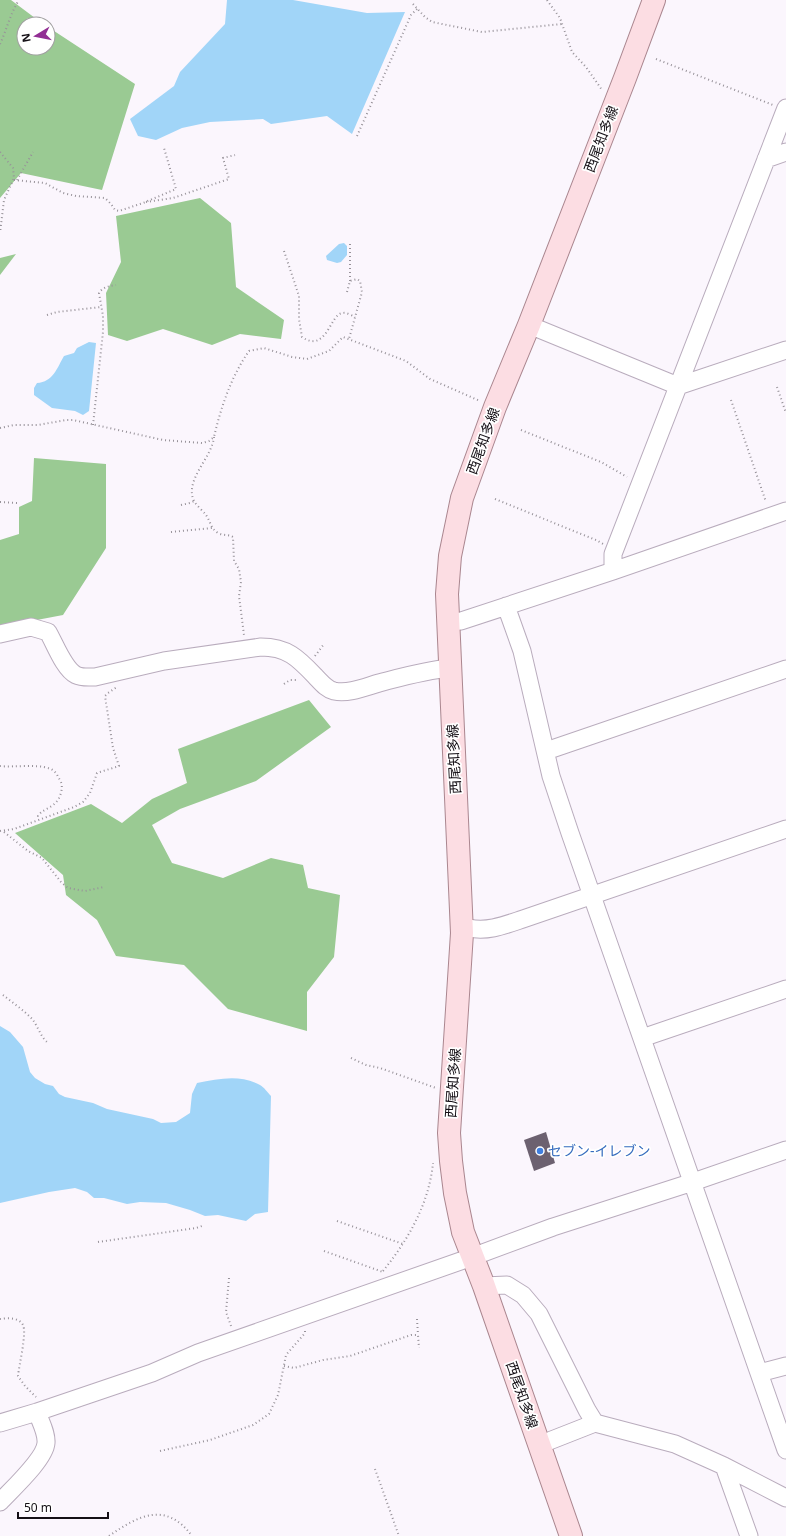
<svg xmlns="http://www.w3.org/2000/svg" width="786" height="1536" viewBox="0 0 786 1536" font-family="'Noto Sans','Noto Sans JP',sans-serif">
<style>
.forest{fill:#9aca93}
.water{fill:#a1d5f8}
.building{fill:#6c6170}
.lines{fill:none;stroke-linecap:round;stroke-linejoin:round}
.minor-casing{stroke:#b9acbd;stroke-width:19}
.major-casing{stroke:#aa868f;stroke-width:24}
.path{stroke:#979299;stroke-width:2;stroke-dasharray:1 3;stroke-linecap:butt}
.minor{stroke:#fff;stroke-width:17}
.major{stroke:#fcdde3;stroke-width:22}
.shop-dot{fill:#3f7fe0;stroke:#fff;stroke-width:1.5}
.labels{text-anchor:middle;stroke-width:3.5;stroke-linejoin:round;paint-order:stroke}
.street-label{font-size:14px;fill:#140f15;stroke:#fff}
.shop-label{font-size:14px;fill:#366cbe;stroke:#fff;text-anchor:start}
</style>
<rect width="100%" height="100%" fill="#fbf6fd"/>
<path class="forest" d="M0 0H11L43 24H24V48H48V27L135 84 102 190 21 173 0 198Z
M200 198 231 223 236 287 284 320 281 339 240 334 212 345 163 329 127 341 108 335 106 293 121 262 116 216Z
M16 254 0 275V258Z
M34 458 106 464V548L63 615 0 627V540L19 534V507L32 501Z
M309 700 331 727 256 781 180 809 152 825 172 863 223 878 271 858 303 865 308 888 340 895 334 957 307 992V1031L228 1009 184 965 116 956 97 920 66 895 63 875 15 833 91 804 122 823 152 799 187 783 178 749Z"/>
<path class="water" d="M227 0H293L367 13 405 12 352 134 327 116 271 124 263 119 210 122 182 128 156 140 138 136 130 119 174 86 180 72 225 24Z
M344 243 347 246V255L341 262 337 263 327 260 326 256 339 244Z
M89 342 96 343 89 411 83 415 75 411 52 408 34 395V388L37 383C53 382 57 368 64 356L74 353 77 348Z
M0 1026 10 1032 23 1047 30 1072 35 1078 45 1084 53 1086 59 1094 65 1097 93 1103 107 1109 153 1119 161 1123 176 1122 190 1113 192 1094 197 1083C219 1079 239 1074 260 1085 264 1087 268 1093 271 1096L268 1212 255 1214 246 1221 218 1215 205 1216 190 1210 166 1203 140 1202 127 1204 104 1198H94L87 1192 75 1188 49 1192 0 1203Z"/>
<path class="building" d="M546 1132 555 1163 534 1171 524 1140Z"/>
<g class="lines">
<g class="minor-casing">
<path id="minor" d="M766 159 786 152
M529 325 678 386 786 350
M613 571V554L786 108
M506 606 522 651 551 776 570 833 786 1450
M447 622 461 621 613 571 786 511
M0 634 31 627 48 632C55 644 64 669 76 675 82 678 89 677 95 677L164 661 261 647C287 647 298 658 315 676 321 682 326 689 334 691 349 694 365 687 379 683 402 677 426 670 450 668
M546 751 786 669
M462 933 469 928C488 932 505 925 523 919L786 829
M642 1038 786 989
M484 1286 507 1285 523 1295 539 1314 587 1410 595 1423
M759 1373 786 1366
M0 1423 37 1412 152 1373 198 1353 472 1257 553 1227 693 1182 786 1150
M539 1445 595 1423 675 1444 724 1466 786 1498
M724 1466 749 1536
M0 1502C12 1489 45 1459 46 1443 47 1433 40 1421 37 1412"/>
</g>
<g class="major-casing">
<path id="major" d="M571 1536 484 1286 463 1232 455 1193 451 1161 449 1133 462 933 447 594 450 556 462 498 495 407 529 325 625 78 654 0"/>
</g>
<path class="path" d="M547 0 560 18 572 52 586 67 602 90
M413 4 425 17 432 22 482 32 562 24
M0 44C7 29 10 14 19 0
M656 59 773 105
M357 136 411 15 417 9
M0 152 13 168 14 178 4 200 0 233
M14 180 45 183 63 193 76 196 105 198 111 204 115 210 119 211 143 203 176 189 164 148
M17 180 33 152
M146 202 173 198 229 179 223 158 235 155
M284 251 299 296V319L302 337C327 354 330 313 343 313 347 312 352 316 355 317
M350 281V241
M347 292 350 281 357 279 360 281 362 292 349 339
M47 315 57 312 101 307
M777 387 786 413
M731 400 766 502
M93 425 103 332V316L99 293C103 287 109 286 116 285
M0 428 14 425H38L66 420H73L163 440 202 443 209 441 214 437C221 407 231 377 249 351L264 348 292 357 307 359 329 351 343 337 406 361 430 379 480 401
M521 430 601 462 627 477
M214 437C212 458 184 480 194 501 197 506 203 511 206 515 211 522 210 528 218 533 223 536 228 534 233 537L234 561 239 569 241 582 239 596 244 635
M495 499 596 540 603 544
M0 502 18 503
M181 505 190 503 194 501
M171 532 212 528
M315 656 324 644
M284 684 290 680H298
M0 766C13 768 46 762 55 772 57 774 58 777 60 780 63 785 62 792 59 798 53 809 43 808 38 816L40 819
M0 831 14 829 74 807 83 802 90 793 97 773 119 766 113 748 105 696 108 693 117 687
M4 832 28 851 42 858 61 882 68 888 85 891 104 887
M3 995C13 1003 25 1011 33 1020 38 1027 41 1037 47 1042
M351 1058 366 1065 380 1068 436 1088
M337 1221 403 1244
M98 1242 196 1228 202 1226
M324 1251 383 1272
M383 1271C408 1240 429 1204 433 1163
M229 1278 226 1312 231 1326
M0 1319C7 1318 19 1317 23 1325 27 1333 19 1365 18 1376L25 1386 36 1397
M417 1319 418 1335
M284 1366 294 1368 323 1360 350 1356 411 1335H418L419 1348
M160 1451 210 1440 253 1425 269 1414 278 1395 286 1355 305 1333V1331
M375 1469 399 1536
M109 1536C139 1515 166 1501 192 1536"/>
<use href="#minor" class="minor"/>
<use href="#major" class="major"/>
</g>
<circle class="shop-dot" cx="540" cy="1151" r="4"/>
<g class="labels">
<g class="street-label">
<text transform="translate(601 139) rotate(-69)" y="5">西尾知多線</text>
<text transform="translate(483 441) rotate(-70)" y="5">西尾知多線</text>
<text transform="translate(454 759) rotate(-93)" y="5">西尾知多線</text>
<text transform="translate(453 1083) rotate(-86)" y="5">西尾知多線</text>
<text transform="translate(522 1395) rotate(71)" y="5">西尾知多線</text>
</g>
<g class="shop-label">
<text x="548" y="1156">セブン-イレブン</text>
</g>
</g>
<g transform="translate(36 36) rotate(260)"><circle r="19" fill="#ffffff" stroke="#a19fa1"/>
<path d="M0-3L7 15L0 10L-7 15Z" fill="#922e94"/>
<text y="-6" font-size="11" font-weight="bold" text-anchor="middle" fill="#140f15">N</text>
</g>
<path d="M18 1512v6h90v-6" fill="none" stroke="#140f15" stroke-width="2"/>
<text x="24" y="1512" font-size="12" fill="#140f15" stroke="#ffffff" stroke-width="3" paint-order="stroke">50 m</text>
</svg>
